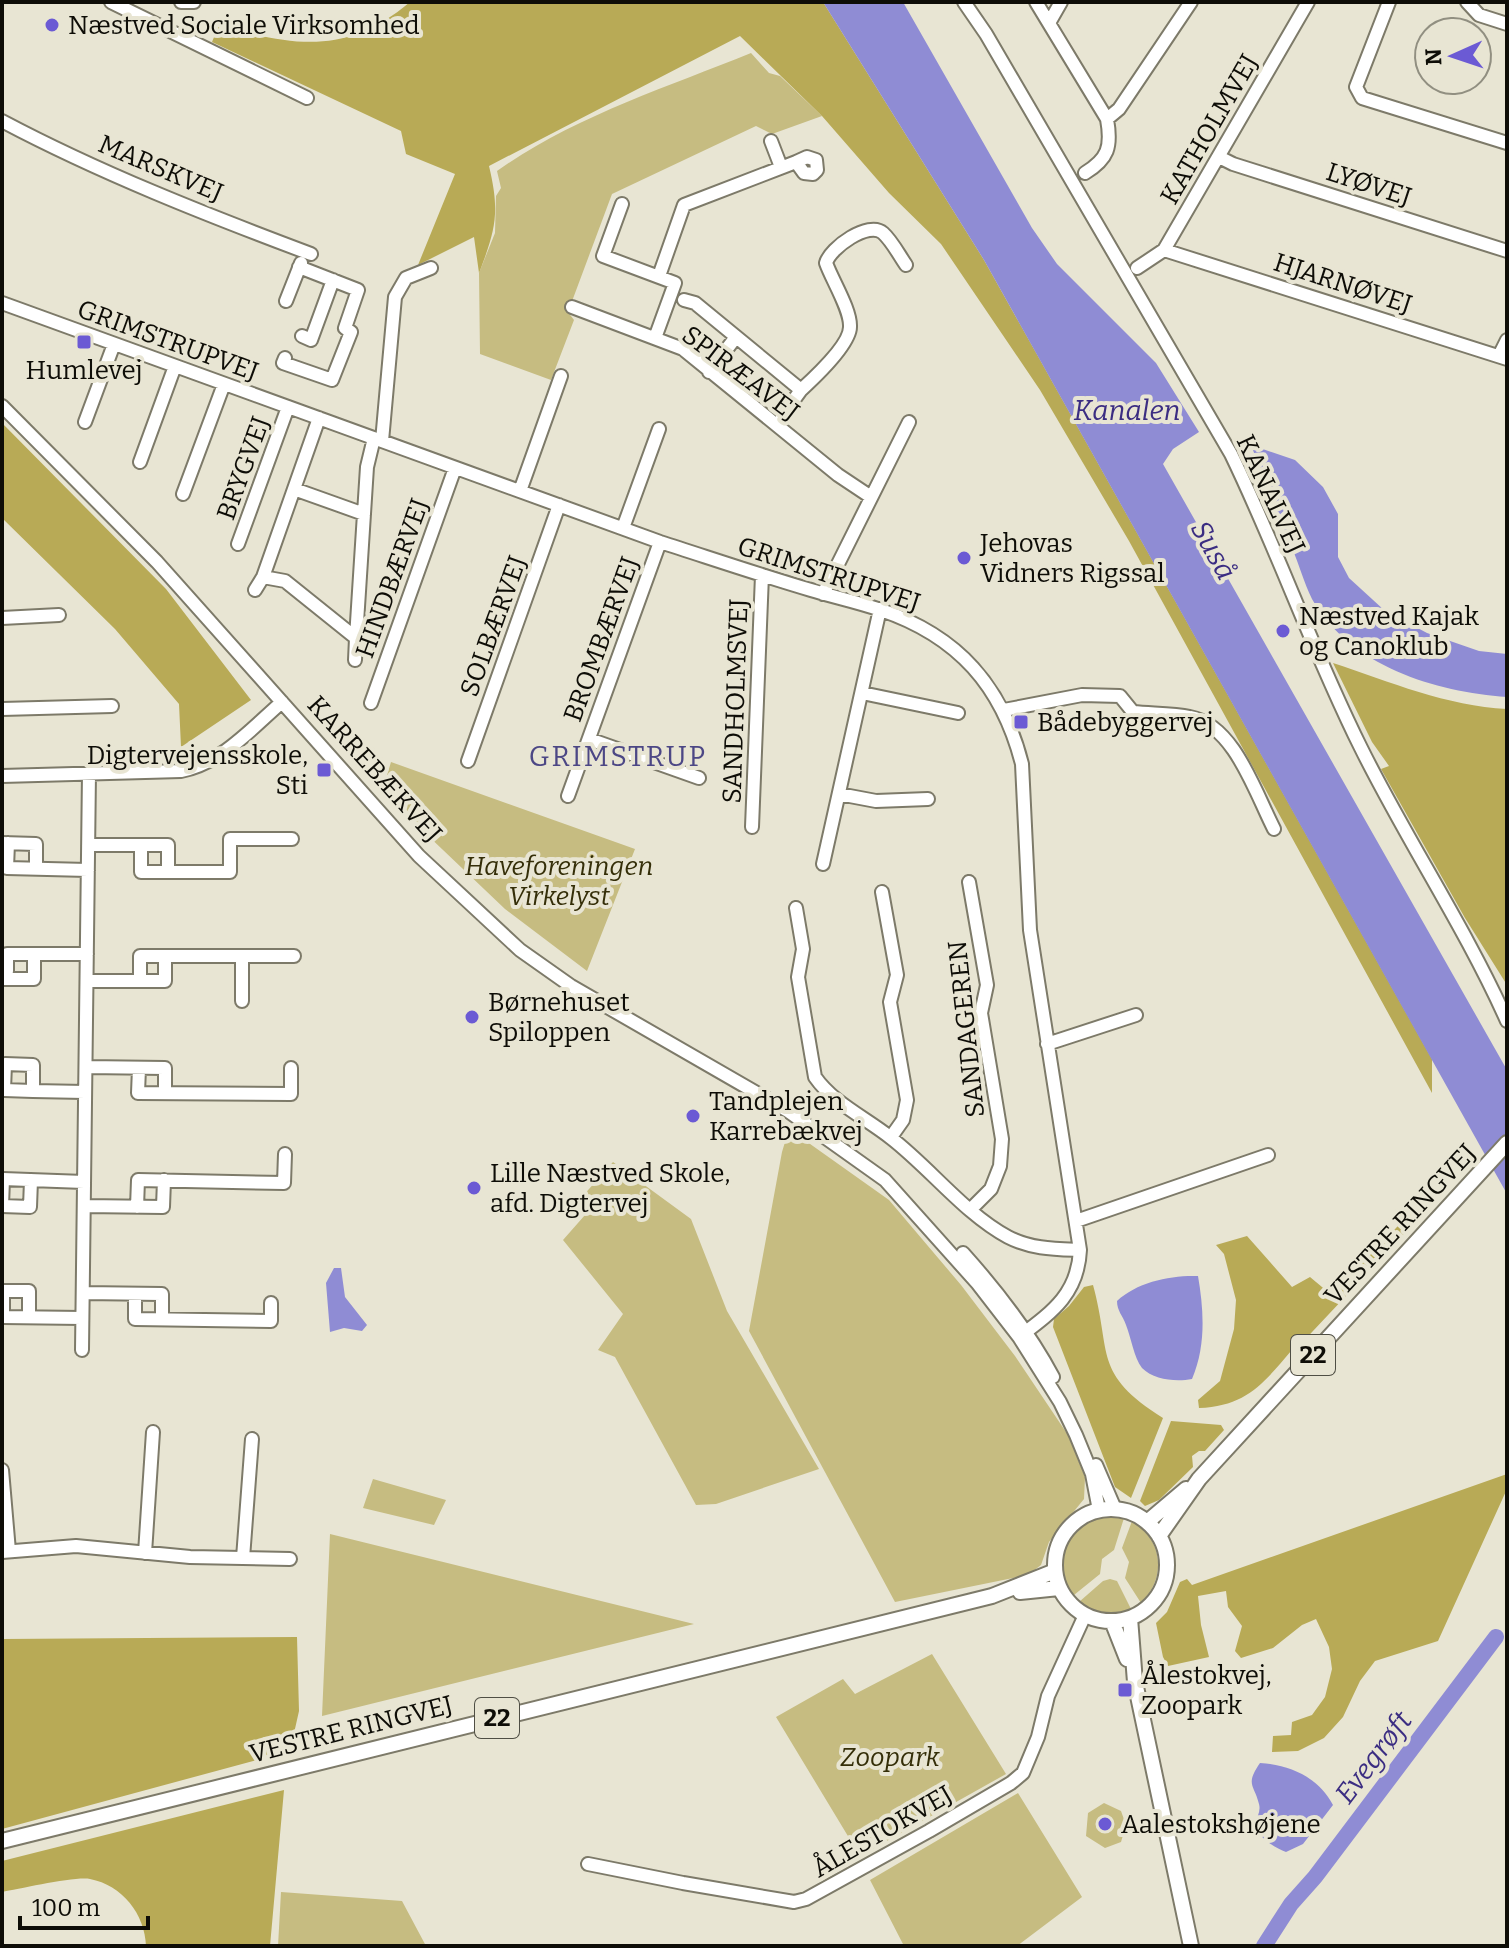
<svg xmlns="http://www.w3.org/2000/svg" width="1509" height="1948" viewBox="0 0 1509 1948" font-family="Bitter,serif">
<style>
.green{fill:#c6bc81}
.forest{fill:#b8aa56}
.water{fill:#8f8cd4}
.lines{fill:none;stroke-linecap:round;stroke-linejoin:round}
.river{stroke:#8f8cd4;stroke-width:16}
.minor-casing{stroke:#7d7a69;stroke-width:16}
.major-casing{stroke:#7d7a69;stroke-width:18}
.minor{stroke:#fff;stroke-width:12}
.major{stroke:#fff;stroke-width:14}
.poi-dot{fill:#6b5ad4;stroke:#e8e5d3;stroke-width:3}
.labels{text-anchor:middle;stroke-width:8;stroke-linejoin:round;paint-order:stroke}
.shield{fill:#e8e5d3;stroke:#4f4e44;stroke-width:2}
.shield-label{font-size:24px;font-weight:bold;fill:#0e0d07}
.poi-label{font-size:26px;fill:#0e0d07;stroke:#e8e5d3;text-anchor:start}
.street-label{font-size:26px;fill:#0e0d07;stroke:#e8e5d3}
.park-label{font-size:26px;font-style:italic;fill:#342e08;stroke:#e8e5d3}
.water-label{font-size:28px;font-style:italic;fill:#3b2d82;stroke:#e8e5d3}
.neighbourhood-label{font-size:28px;letter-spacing:2px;fill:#4c4785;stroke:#e8e5d3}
</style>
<rect width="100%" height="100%" fill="#e8e5d3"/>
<path class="green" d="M751 53 769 73 780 76 822 116 772 134 756 126 612 194 568 312 574 320 551 380 480 354 479 273 495 233 496 196 501 188 497 171C573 117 665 88 751 53Z
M391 762 635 849 587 971 505 909 422 830 385 782Z
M789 1129 889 1200 961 1285 1015 1356 1068 1435 1085 1477 1084 1499 1049 1542 1041 1565 1028 1575 895 1602 749 1331 782 1152Z
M613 1162 691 1219 727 1311 819 1469 716 1504 696 1505 615 1357 598 1350 623 1314 563 1240 585 1215 581 1198Z
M373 1479 446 1500 434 1525 363 1508Z
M1108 1516 1124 1518 1114 1550 1102 1559 1100 1574 1074 1595 1071 1594C1049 1561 1068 1521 1108 1516Z
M1132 1521C1163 1540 1167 1577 1141 1603L1125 1578 1129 1562 1122 1548Z
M330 1534 694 1624 322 1716Z
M1110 1579 1117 1581 1131 1609C1112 1616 1095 1614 1079 1602L1103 1581Z
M932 1654 1006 1774 860 1856 776 1717 843 1679 855 1694Z
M1018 1793 1082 1897 1017 1946H904L870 1880Z
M1104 1803 1121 1811 1126 1825 1121 1842 1105 1848 1086 1836 1088 1813Z
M281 1892 402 1901 426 1946H278Z"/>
<path class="forest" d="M410 2H823L984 260 1432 1059V1093L1129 541 1040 390 941 244 889 193 822 116 740 36 489 166C500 212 496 229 479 273L474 237 418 265 455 174 406 154 401 131 212 42 219 25C294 46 346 56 410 2Z
M2 423 166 589 251 700 181 747 179 704 115 629 2 518Z
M1333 663C1390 682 1447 706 1507 709V985L1465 918 1381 769 1389 766 1372 742Z
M1414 1209 1424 1213 1297 1348 1291 1351C1263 1384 1246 1406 1199 1408L1198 1400 1220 1381 1234 1329 1236 1300 1224 1254 1216 1245 1247 1236 1292 1287 1310 1277 1328 1292 1362 1256 1378 1247Z
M1093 1285C1112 1354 1092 1373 1163 1418L1131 1498 1115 1487 1053 1327 1054 1319 1069 1306 1084 1287Z
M1171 1421 1221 1425 1224 1430 1205 1451H1199L1192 1456 1193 1467 1159 1500 1145 1506 1140 1501Z
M1507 1474V1489L1438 1641 1375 1661 1360 1681 1343 1717 1324 1738 1298 1751 1272 1752 1273 1736 1291 1735 1292 1722 1312 1715 1325 1697 1332 1669 1329 1647 1316 1619 1302 1625 1273 1648 1241 1658 1235 1651 1242 1626 1228 1607 1226 1591 1198 1596 1201 1625 1209 1657 1168 1666 1163 1657 1156 1623 1167 1612 1180 1582 1187 1579 1192 1585Z
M297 1637 299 1711 290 1751 2 1829V1639Z
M284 1790 270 1946H146C145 1914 122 1885 90 1879 76 1876 19 1889 2 1892V1861Z"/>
<path class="water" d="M823 2H903L1032 228 1057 264 1156 363 1199 432 1173 449 1163 464 1507 1070V1194L984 260Z
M1251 445 1295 460 1323 487 1338 514V557L1349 578 1384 610 1427 633 1479 651 1507 654V697C1435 692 1350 666 1312 599 1304 583 1299 564 1292 548 1278 514 1264 479 1251 445Z
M334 1268H341L345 1297 367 1325 362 1331 344 1328 330 1332 326 1283Z
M1198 1276C1204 1311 1206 1346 1192 1379 1176 1382 1154 1380 1142 1368 1134 1358 1131 1337 1126 1325 1123 1316 1117 1311 1117 1301 1137 1282 1171 1275 1198 1276Z
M1260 1763C1290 1765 1318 1777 1333 1805L1303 1844 1286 1852C1275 1848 1256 1837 1256 1823 1257 1816 1261 1811 1259 1804 1254 1784 1245 1785 1260 1763Z"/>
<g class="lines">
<path class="river" d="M1264 1946 1291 1904 1315 1877 1496 1637"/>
<g class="minor-casing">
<path id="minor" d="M111 2 307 98
M181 2H194
M964 2 986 34 1231 454C1278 551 1313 652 1361 748 1407 841 1465 927 1507 1021
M1036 2 1107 119
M1389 2 1356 87 1362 98 1507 143
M1467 2 1479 15 1507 24
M1049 23 1061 2
M2 121C100 173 207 215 311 254
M771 141 781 167
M1219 157 1233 164 1507 251
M1085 173C1108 159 1112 147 1107 119L1119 109 1191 2
M622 204 603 256 675 283 655 338
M1164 250 1507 359
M1137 268 1164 250 1308 2
M659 276 684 205 796 162 807 157 816 160 817 170 813 174 804 173 796 162
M684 300 695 303 801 390C813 379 850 345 850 327 851 310 832 280 826 263 830 248 869 220 883 233 892 241 899 255 906 265
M286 301 301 263
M2 303 660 542C710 558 760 575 811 590 834 597 858 602 881 610 958 636 1002 686 1022 764L1030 930 1080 1250C1078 1294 1052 1312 1019 1337
M572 307 683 349 838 475 871 497
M302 336 311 340 333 280
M1499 356 1507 340
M285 358 283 363 332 380 351 332 345 328 358 290 299 267
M709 372 736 337
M2 406 157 562 419 856 520 950 571 986 788 1111 885 1180 978 1284 1019 1337 1060 1402 1076 1435 1092 1474 1099 1510
M782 416 801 390
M319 418 263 577 285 581 356 638 367 467 374 438
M85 422 114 344
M382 441 395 297 406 278 431 268
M140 462 175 366
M294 489 364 514
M520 491 561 376
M183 494 224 384
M623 528 659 429
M238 544 288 407
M255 590 263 577
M823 594 909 422
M2 618 59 615
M355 660 356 638
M862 693 958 713
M371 703 455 468
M2 709 112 706
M1004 710 1082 695 1120 696 1133 712C1152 714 1172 713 1190 717 1234 725 1255 792 1274 829
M589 739 699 778
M468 761 559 505
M2 776 181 771C222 763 252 728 282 702
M839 794 876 801 928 799
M568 796 660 542
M752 827 762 575
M2 843 36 844V869
M8 843 7 868 88 870
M88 845H168V872
M141 845V872H230V839H292
M823 864 880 609
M969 882 987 985 981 1013 1002 1139 1000 1166 991 1189 970 1210
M882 892 897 975 890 1002 907 1100 903 1120 891 1137
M796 908 803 949 798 977 815 1077C833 1103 866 1118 891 1138 930 1168 965 1214 1008 1237 1031 1249 1055 1249 1080 1250
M34 954V979H2L7 971V954H87
M242 956V1001
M87 981H165V956
M140 981V956H294
M1047 1044 1136 1015
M86 1067 165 1068V1093
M139 1068 138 1093 291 1094V1068
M33 1091 4 1090 5 1064 33 1065V1091L85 1092
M31 1180 30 1207 2 1206 3 1179 84 1182
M84 1206 163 1207 164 1180
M137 1207 138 1180 284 1183 285 1154
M1076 1221 1268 1155
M963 1253C997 1291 1029 1332 1053 1377
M83 1293 162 1294V1319
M135 1294V1319L271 1321V1303
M29 1317V1291H3V1317L82 1318
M82 1350 89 773
M1096 1465 1115 1509
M2 1470 9 1551
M2 1552 76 1546 190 1557 290 1559
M145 1553 153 1432
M243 1558 252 1439
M588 1864 683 1883 794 1902 806 1899 929 1831 1011 1783 1023 1773 1038 1737 1048 1696 1085 1615"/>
</g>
<g class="major-casing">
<path id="major" d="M1055 1565a56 56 0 1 1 112 0a56 56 0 1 1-112 0Z
M1147 1522 1186 1489
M1159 1536 1199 1479 1507 1143
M1020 1592 1059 1588
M1130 1618 1135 1682 1191 1946
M1112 1621 1127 1659
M2 1841 992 1596 1055 1571"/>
</g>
<use href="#minor" class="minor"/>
<use href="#major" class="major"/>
</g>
<g class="poi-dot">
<circle cx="52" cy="25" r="8"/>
<rect x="76" y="334" width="16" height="16" rx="4"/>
<circle cx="964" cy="558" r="8"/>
<circle cx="1283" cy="631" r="8"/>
<rect x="1013" y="714" width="16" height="16" rx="4"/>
<rect x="316" y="762" width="16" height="16" rx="4"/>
<circle cx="472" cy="1017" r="8"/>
<circle cx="693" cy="1116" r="8"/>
<circle cx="474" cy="1188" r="8"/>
<rect x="1117" y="1682" width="16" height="16" rx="4"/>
<circle cx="1105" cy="1824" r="8"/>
</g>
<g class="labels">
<g class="shield">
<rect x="1291" y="1335" width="44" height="40" rx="6"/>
<rect x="475" y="1698" width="44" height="40" rx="6"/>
</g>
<g class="shield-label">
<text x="1313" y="1363">22</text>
<text x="497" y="1726">22</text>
</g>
<g class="poi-label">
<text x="68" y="34">Næstved Sociale Virksomhed</text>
<text x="84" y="379" text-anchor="middle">Humlevej</text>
<text x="980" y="552">Jehovas<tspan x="980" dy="30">Vidners Rigssal</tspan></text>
<text x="1299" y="625">Næstved Kajak<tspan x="1299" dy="30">og Canoklub</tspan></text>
<text x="1037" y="731">Bådebyggervej</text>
<text x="308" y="764" text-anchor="end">Digtervejensskole,<tspan x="308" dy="30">Sti</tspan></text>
<text x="488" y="1011">Børnehuset<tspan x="488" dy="30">Spiloppen</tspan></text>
<text x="709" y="1110">Tandplejen<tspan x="709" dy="30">Karrebækvej</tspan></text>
<text x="490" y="1182">Lille Næstved Skole,<tspan x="490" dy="30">afd. Digtervej</tspan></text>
<text x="1141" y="1684">Ålestokvej,<tspan x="1141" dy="30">Zoopark</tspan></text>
<text x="1121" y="1833">Aalestokshøjene</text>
</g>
<g class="street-label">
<text transform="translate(1209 129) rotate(-60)" y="9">KATHOLMVEJ</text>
<text transform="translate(161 168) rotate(23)" y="9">MARSKVEJ</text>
<text transform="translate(1369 184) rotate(18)" y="9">LYØVEJ</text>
<text transform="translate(1343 283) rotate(18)" y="9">HJARNØVEJ</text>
<text transform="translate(168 340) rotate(20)" y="9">GRIMSTRUPVEJ</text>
<text transform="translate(741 373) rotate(37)" y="9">SPIRÆAVEJ</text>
<text transform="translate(243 468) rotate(-70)" y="9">BRYGVEJ</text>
<text transform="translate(1271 494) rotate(65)" y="9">KANALVEJ</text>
<text transform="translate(829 574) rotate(18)" y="9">GRIMSTRUPVEJ</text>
<text transform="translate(392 578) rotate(-70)" y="9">HINDBÆRVEJ</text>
<text transform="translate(493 626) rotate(-70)" y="9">SOLBÆRVEJ</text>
<text transform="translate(601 639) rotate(-70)" y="9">BROMBÆRVEJ</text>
<text transform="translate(735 701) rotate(-88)" y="9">SANDHOLMSVEJ</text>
<text transform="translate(375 769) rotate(48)" y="9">KARREBÆKVEJ</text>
<text transform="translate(966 1029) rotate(-96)" y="9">SANDAGEREN</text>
<text transform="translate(1400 1224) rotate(-47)" y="9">VESTRE RINGVEJ</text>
<text transform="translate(351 1729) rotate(-14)" y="9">VESTRE RINGVEJ</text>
<text transform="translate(882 1831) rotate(-30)" y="9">ÅLESTOKVEJ</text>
</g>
<g class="park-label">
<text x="559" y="875">Haveforeningen<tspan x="559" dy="30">Virkelyst</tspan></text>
<text x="890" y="1766">Zoopark</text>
</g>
<g class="water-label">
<text x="1127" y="420">Kanalen</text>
<text transform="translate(1214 550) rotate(61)" y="10">Suså</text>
<text transform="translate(1373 1757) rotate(-53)" y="10">Evegrøft</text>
</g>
<g class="neighbourhood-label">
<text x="618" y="766">GRIMSTRUP</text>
</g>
</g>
<rect width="1509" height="1948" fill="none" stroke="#0e0d07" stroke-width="8"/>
<g transform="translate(1453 56) rotate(267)"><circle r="38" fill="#e8e5d3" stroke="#918f81" stroke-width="2"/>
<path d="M0-6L14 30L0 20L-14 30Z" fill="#6b5ad4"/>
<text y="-12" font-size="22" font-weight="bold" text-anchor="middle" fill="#0e0d07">N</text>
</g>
<path d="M20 1916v12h128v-12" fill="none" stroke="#0e0d07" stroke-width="4"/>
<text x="32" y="1916" font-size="24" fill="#0e0d07" stroke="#e8e5d3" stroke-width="6" paint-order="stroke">100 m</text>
</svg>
